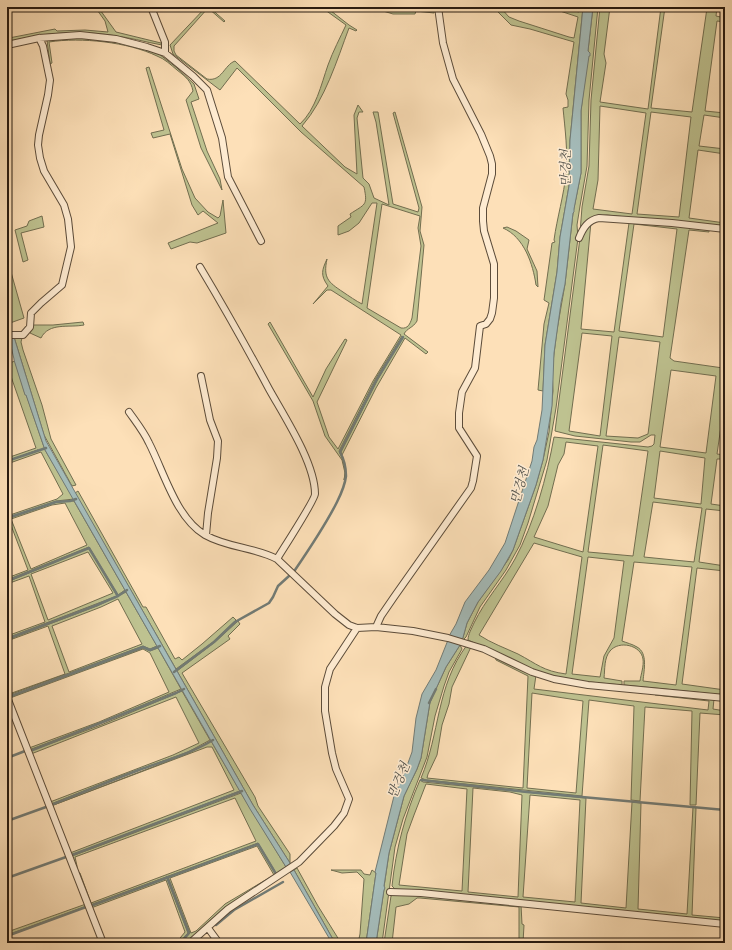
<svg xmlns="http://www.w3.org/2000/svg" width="732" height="950" viewBox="0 0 732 950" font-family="'IM FELL French Canon','Noto Serif KR',serif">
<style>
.green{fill:#bec290;stroke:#726e50;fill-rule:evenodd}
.water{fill:#a4bbb9;stroke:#727b75}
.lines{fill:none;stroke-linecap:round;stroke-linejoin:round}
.stream{stroke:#727b75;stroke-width:2.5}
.minor-casing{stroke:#5c4c3a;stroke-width:8}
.minor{stroke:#feebd1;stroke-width:6}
.labels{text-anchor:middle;stroke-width:3;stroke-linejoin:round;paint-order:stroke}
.water-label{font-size:13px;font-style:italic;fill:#53524b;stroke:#feebd1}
</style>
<rect width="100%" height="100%" fill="#fde0b8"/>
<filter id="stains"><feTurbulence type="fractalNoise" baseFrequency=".005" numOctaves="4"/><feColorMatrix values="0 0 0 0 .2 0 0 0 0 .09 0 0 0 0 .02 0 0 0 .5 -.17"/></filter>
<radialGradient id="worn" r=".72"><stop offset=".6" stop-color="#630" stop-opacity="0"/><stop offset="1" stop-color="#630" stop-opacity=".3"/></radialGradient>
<path class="green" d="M95 7H98L116 32 161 43 162 45C145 42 128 37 110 35 76 30 41 33 7 42V24L9 38 55 29 57 31 85 30 108 32 105 21Z
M206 7H209L225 21 224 22 208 8 174 46V51L176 55 207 79C222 82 224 65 235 61L300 124C316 109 321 85 328 65 333 51 340 38 346 25L321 7H326L349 25 357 30 356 31 349 28C337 60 325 100 302 126L345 167 357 174 354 115 358 105 363 112H359L357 118 363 178 369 184 374 198 389 205 376 122 373 112H378L393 204 418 212 419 208 393 113 395 112 422 207 420 231 424 245 417 321C413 328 407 328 404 334L428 352 426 354 405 338 376 388 342 455 341 452 378 379 403 337 402 336 376 378 339 451C343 460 347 470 344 480L345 473 342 460 325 436 313 401 268 324 270 322 313 397 326 369 345 339 347 340 317 402 329 437 338 449 373 381 401 335 331 290H327L313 304 328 286C320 275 322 270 327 259 323 278 328 282 343 292 349 296 356 301 362 304L377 203H372L359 223 349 231 338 235V226L351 217 350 214C365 204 368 206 364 187L301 132 237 68 220 90 173 54 170 45ZM382 204 420 216 418 228 421 246 412 318C410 324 408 329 401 328L367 308Z
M370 7H396L397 9H409L410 7H434V13L416 11 415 14H393Z
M493 7H500L509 17 519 21 569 37 574 38 578 17 548 7H559L579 12 580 7H583L570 140 569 186 560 237 557 272 545 345 543 391 538 390 544 324 549 303 544 300 552 243 555 242 554 240C557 218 564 195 566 173 568 151 565 129 563 108L568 107V100L566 94 574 42 530 29 511 25Z
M593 7H598L589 100 587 166 580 206 577 225 578 238 556 408 547 460 528 523 520 545 506 570 480 607 466 637 462 641 467 623 478 602 508 560 513 550 536 485 543 460 549 432 553 391 552 370 557 330 565 284 573 213 581 173V111Z
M600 7H610L604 54 606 63 600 102 648 109 661 7H665L651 108 692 112 707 8 704 7H717L716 16 725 18V22L717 21 705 111 725 113V118L704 115 699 146 725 149V154L698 150 689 218 725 223V227L607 215 598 216 580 233 582 207 589 166 591 100ZM600 106 646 113 632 214 593 209 598 180ZM651 112 691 117 679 217 637 214Z
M80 38 123 43 159 54 177 68 194 84 199 99 191 102 207 151 220 179 222 190 201 148 186 100 193 91C191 81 186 77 177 70 171 65 165 59 157 56 128 42 81 37 49 42L52 63 50 64 47 40Z
M149 67 182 169 195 198 208 212 218 218 220 216 223 200 226 233 197 243 190 242 171 249 168 243 218 223 203 211 198 215 192 205 170 134 153 138 151 133 164 130 146 68Z
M42 216 44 227 21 233 28 260 23 262 15 230 27 226 29 221Z
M591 222 581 329 614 332 629 223 709 228V232L689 230 670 358 674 361 723 368 725 359V398L717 454 725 455V459H717L711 504 725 506V511L706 509 699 562 725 566V571L697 568 682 684 725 690V695L624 685V681H640C641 674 644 666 643 659 641 645 619 640 610 651 604 658 605 669 604 678L622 681V685L568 680 538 672 468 640C468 634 472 628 474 623 485 600 503 581 515 559 534 524 547 476 554 437L648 447 652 446 654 444 655 435H651L640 442H631L575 436 555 431 580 238ZM634 224 677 229 663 337 619 331ZM582 333 612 336 600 436 569 431ZM619 337 660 342 648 434 638 438 606 436ZM671 370 716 376 706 453 660 447ZM566 442 598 446 583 552 534 537 548 506 558 465 564 454ZM603 445 648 451 633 556 588 552ZM660 451 705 458 701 504 654 498ZM653 502 702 508 694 562 644 557ZM534 543 582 557 566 674C543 671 537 664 518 654 505 648 491 643 479 635ZM588 557 624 561 614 638 604 656 600 677 572 674ZM634 562 692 567 676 685 643 681C644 670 648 653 637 647 632 644 627 643 622 641Z
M507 227 516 231 529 240 527 249 537 271 538 287 536 285C533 264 524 237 503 228Z
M9 265 24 318 10 323 7 308V266Z
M83 322 84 325C69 328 49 322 41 338L30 333 33 325H53Z
M14 337 22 338 21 342 23 350 42 405 51 439 76 485 72 486 44 435Z
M15 361 25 394H26L45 450 74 499 56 501 7 518V516L57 499 63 494 41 452 7 464V461L38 450 7 461V458L36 448 7 365V364Z
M78 491 143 607H146L175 659 179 657 182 660 202 644 233 617 236 620 213 642 176 669 75 493Z
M63 501H74L125 590 118 595 89 547 7 580V578L28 570 9 520 7 521V519L57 502ZM65 503 87 545 31 569 11 519 52 505Z
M89 548 117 596 7 638V636L45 622 29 576 7 584V582ZM88 552 113 593 48 620 31 574Z
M126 592 157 646 150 649 143 646 9 695V694L65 674 48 626 7 641V640L97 606ZM118 599 142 644 69 672 52 626 101 607Z
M238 621 240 624 228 636 230 639 182 673 255 797 258 806 290 854V863L253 805 177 671 215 642Z
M460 645 462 649 449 672 444 686 435 716 427 757 403 819 395 847 382 943H376L384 889 385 888 384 887 389 853 404 796 417 769 421 758 430 702 446 667Z
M467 645 471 647 452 687 449 704 442 725 437 755 428 774 427 778 523 788 528 676 496 660 495 656 536 675 534 689 708 710 709 701 655 695V693L714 699 713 709 725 711V715L700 713 696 805H690L692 711 645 707 640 801 631 800 634 706 589 700 582 796 426 780 421 778C440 734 436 686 467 645ZM532 693 583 701 576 793 527 788Z
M143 648 150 651 158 648 181 689 100 723 29 750V748L99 722 169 692 150 653 143 649 10 698V697Z
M182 691 210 740 188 752 121 776 51 804 50 802 173 755 199 743 176 697 31 754 30 751 101 725Z
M211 741 240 791 71 855 70 853 234 790 212 747H207L51 806 189 753Z
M420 780 423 782 586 798 581 903 626 908 632 802 641 803 638 909 687 914 693 807 696 808 692 915 725 918V922L395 889 392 886C396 848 405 815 420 780ZM426 784 467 789 462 891 399 885 407 834 414 815ZM473 788 510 792 522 795 518 897 468 892ZM530 795 580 800 575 902 523 897Z
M241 793 286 867 197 933 186 943H181L190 933 168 877 258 844 276 874V873L258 843 90 905 78 872 80 873 91 903 256 841 235 798 75 857 77 866V869L72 856ZM257 846 274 875 225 904 196 931 191 933 170 878Z
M297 868 318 906 341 943H335L294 870Z
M331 870H361L364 874 370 875 372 870 376 873 366 943H358L360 934 364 879 357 872 342 873Z
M167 878 188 933 179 943H176L185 932 166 880 91 908V906Z
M393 895H420L521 905 522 924 524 925 523 943H519V907L420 898H417L409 904 396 907 392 943H384L391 896Z
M86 904 87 906 7 935V924L10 931Z"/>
<path class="water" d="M583 7H593L588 51 590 53V56H589L581 111V173L574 209V212L573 213 565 284 561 303 554 353 552 406 543 460 536 485 513 550 501 571 478 602 467 623 462 641 449 636 456 624 465 602 489 570 505 543 532 461 534 447 537 440 542 410 545 345 557 272 560 237 569 186 570 140Z
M10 337H14L46 441 206 722 253 805 290 863V865L286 867 250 809 45 450 26 395H25L14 360V359L9 338Z
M448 640 460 645 446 667 430 702 421 758 417 769 404 796 389 853 384 886 385 888 384 890 376 943H366L376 873 375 872 394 796 404 774 412 752 416 718 422 694 436 670Z
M294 870 335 943H332L290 872Z"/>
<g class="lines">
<path class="stream" d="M7 400 10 399
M7 461 46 448
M7 518 56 502 70 501 76 499
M295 570C310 548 325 526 337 502 341 494 345 485 346 476 346 467 344 459 340 452L377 379 403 337
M7 581 89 548 118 596
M7 639 97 605 118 596 127 590
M174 672 214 642 235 622 269 603 273 597 278 586 289 576
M11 696 143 647 150 650 160 646
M429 703 436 689
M30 751 176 693 184 689
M7 758 25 751
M421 780 527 792 725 810
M51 805C81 793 110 781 139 770 164 761 190 754 213 740
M7 821 46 807
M72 855 242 791
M167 877 189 933 180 943
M7 878 66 857
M93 905 258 844 276 874
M216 925 234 910 283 882
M7 936 86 907"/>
<g class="minor-casing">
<path id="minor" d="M151 7 165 42V53
M7 45 39 38 80 35 116 39 147 47 165 53 193 76 207 90 222 138 228 177 261 241
M579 238C583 228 588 220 599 218L672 223 725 229
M200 267C224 307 247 348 269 389 284 416 315 463 315 494 315 500 283 549 277 559
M7 335H23L30 327 31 313 41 303 62 285 71 247 68 219 64 205 44 171 40 158 38 145 39 135 48 95 50 80 43 46 39 38
M201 376 210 420 218 441 217 458 208 513 206 535
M129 412C136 422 144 432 149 443 164 472 176 518 205 535 228 548 254 547 277 559L335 614 349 625 357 628 376 627 413 631 448 638 484 649 532 672 554 679 588 685 725 698
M376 627 381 616 394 597 471 488 473 481 477 456 459 428V413L462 392 475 368 480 326 486 324 490 319 492 313 494 298V264L484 231 483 221V208L492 174V164L490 156 481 134 453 79 443 43 438 7
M7 697 103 943
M390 892 421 893 725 924
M208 928 219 943
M190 943 228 909 299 862 334 826 344 813 349 799 336 769 332 753 325 711V687L330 669 357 628"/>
</g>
<use href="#minor" class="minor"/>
</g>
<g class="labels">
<g class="water-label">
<text transform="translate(565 168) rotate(-91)" y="5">만겅천</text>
<text transform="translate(519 485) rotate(-75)" y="5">만겅천</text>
<text transform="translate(398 780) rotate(-67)" y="5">만겅천</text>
</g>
</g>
<rect width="732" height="950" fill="none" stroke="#fde0b8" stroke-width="24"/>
<rect x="8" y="8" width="716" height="934" fill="none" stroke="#271a10" stroke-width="2"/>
<rect x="12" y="12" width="708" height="926" fill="none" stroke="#271a10"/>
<rect width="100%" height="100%" filter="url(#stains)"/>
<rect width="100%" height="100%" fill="url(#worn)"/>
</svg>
